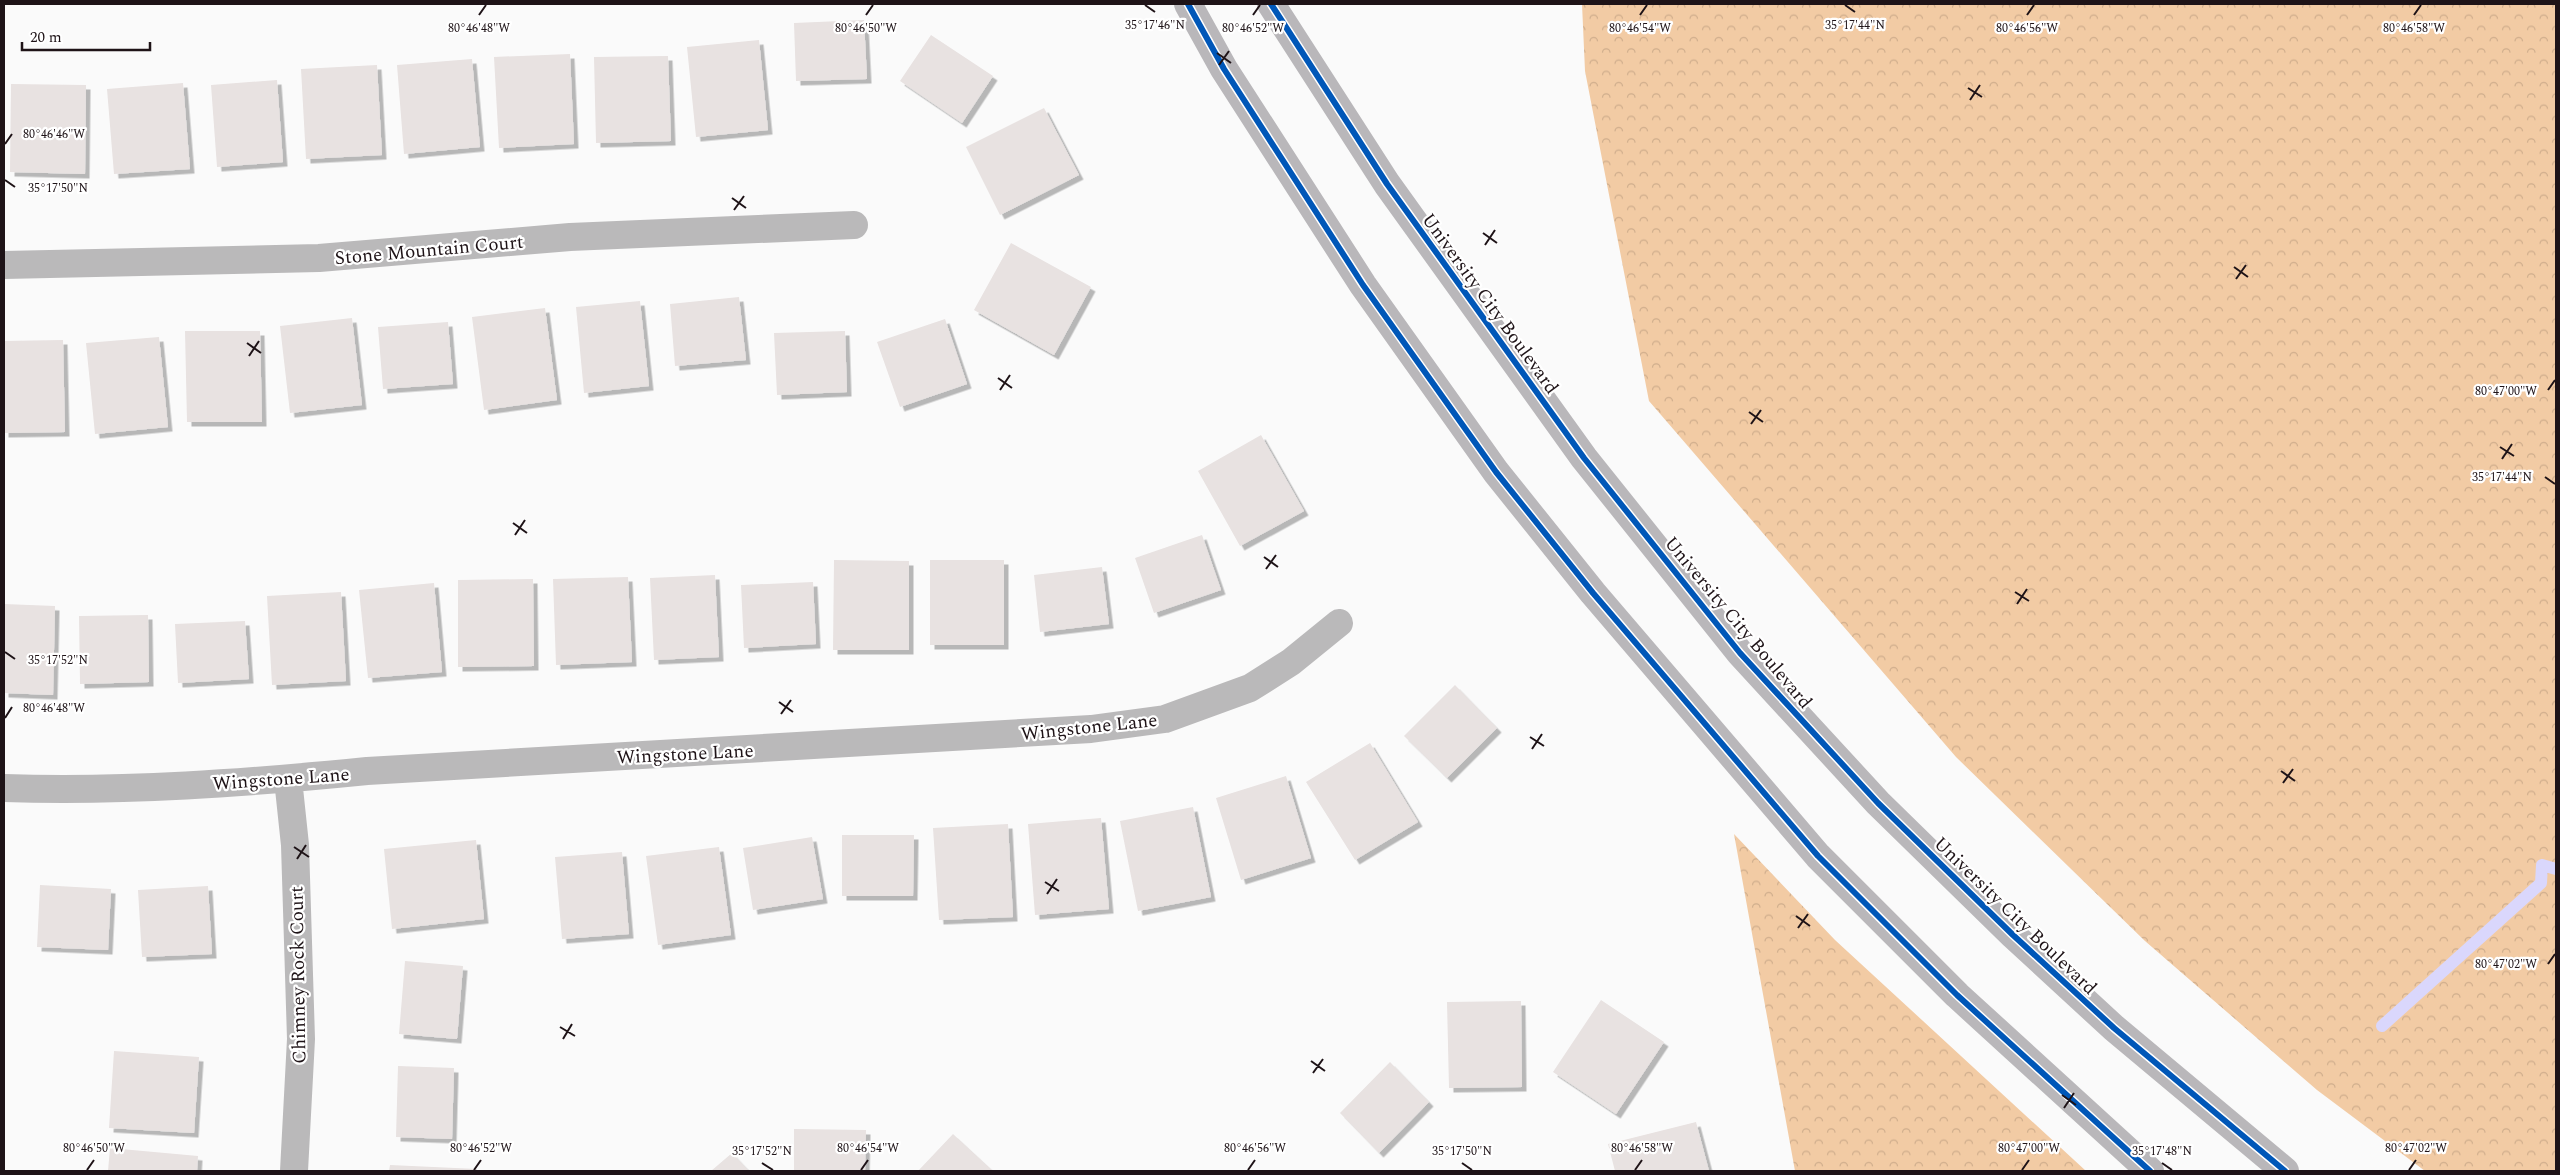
<svg xmlns="http://www.w3.org/2000/svg" width="2560" height="1175" viewBox="0 0 2560 1175" font-family="Spectral,serif">
<style>
.forest{fill:url(#forest-crowns)}
.lines{fill:none;stroke-linecap:round;stroke-linejoin:round}
.stream{stroke:#dad7fc;stroke-width:12}
.building{fill:#e8e2e1;filter:url(#shadow)}
.minor{stroke:#bab9ba;stroke-width:28}
.secondary{stroke:#b9b7ba;stroke-width:28}
.cycleway-casing{stroke:#fff;stroke-width:9}
.cycleway{stroke:#0057b8;stroke-width:6}
.ticks{fill:none;stroke:#1e1317;stroke-width:2}
.labels{text-anchor:middle;stroke-width:4.5;stroke-linejoin:round;paint-order:stroke}
.street-label{font-size:19px;fill:#1e1317;stroke:#fff}
.ticks-label{font-size:12px;text-anchor:middle;fill:#1e1317;stroke:#fff;stroke-width:4.5;stroke-linejoin:round;paint-order:stroke}
</style>
<defs>
<pattern id="forest-crowns" width="20" height="18" patternUnits="userSpaceOnUse" patternTransform="scale(1.25)"><rect width="20" height="18" fill="#f2cba4"/><path d="M2 6a3 3 0 1 1 6 0M12 15a3 3 0 1 1 6 0" fill="none" stroke="#cfad8c"/></pattern>
<filter id="shadow"><feDropShadow dx="4.5" dy="4.5" stdDeviation="0" flood-color="#0004"/></filter>
</defs>
<rect width="100%" height="100%" fill="#fafafa"/>
<path class="forest" d="M1582 4H2556V1171H2425L2317 1090 2145 941 1956 757 1649 401 1585 71Z
M1734 834 1835 940 2086 1171H1795Z"/>
<g class="lines">
<path class="stream" d="M2382 1026 2541 883 2542 865 2556 869"/>
</g>
<path class="building" d="M864 20 867 79 796 81 794 23Z
M931 35 993 76 962 123 900 81Z
M759 40 768 130 696 137 687 47Z
M570 54 574 144 499 148 494 57Z
M668 56 671 141 596 143 594 57Z
M472 59 480 147 404 154 397 65Z
M377 65 382 155 306 159 301 69Z
M277 80 283 162 217 167 211 85Z
M183 83 190 169 114 174 107 89Z
M11 84 86 85 85 174 10 172Z
M1044 108 1079 175 1000 215 966 147Z
M1011 243 1091 287 1054 355 974 310Z
M739 297 746 360 675 366 670 304Z
M640 301 649 386 584 393 576 307Z
M545 308 557 400 484 410 472 317Z
M352 318 362 405 290 413 280 326Z
M945 319 967 384 900 407 877 342Z
M448 322 453 384 383 389 378 327Z
M185 331H260L262 422H187Z
M845 331 847 392 777 395 774 333Z
M159 337 168 427 95 434 86 343Z
M63 340 65 432 4 433V341Z
M1261 435 1304 511 1240 546 1198 471Z
M1202 535 1221 590 1154 613 1135 558Z
M834 560 909 561V650H833Z
M930 560H1004V645H930Z
M1102 567 1109 624 1040 632 1034 575Z
M715 575 719 657 654 660 650 578Z
M628 577 632 662 556 665 553 579Z
M533 579 534 666 458 667V580Z
M813 582 816 644 744 648 741 585Z
M434 583 442 672 368 678 359 590Z
M341 592 346 681 272 685 267 596Z
M4 604 55 606 53 695 4 693Z
M148 615 149 682 80 684 79 616Z
M245 621 249 679 178 683 175 624Z
M1455 685 1497 728 1447 778 1404 736Z
M1370 743 1418 822 1355 860 1306 782Z
M1286 776 1311 858 1241 880 1216 798Z
M1193 807 1211 897 1138 911 1120 821Z
M1101 818 1109 909 1035 915 1028 824Z
M1008 824 1013 917 939 920 933 828Z
M842 835H914L913 896H842Z
M812 837 823 899 753 910 743 848Z
M476 840 484 919 392 929 384 849Z
M719 847 731 935 658 945 646 856Z
M622 852 629 934 562 939 555 857Z
M40 885 111 889 108 950 37 947Z
M208 886 212 954 142 957 138 890Z
M405 961 463 966 457 1039 399 1034Z
M1601 1000 1664 1042 1616 1114 1553 1072Z
M1521 1001 1522 1087 1449 1088 1447 1002Z
M114 1051 199 1057 194 1133 109 1128Z
M1390 1062 1429 1102 1379 1153 1340 1113Z
M398 1066 454 1068 452 1139 396 1137Z
M1696 1122 1709 1171H1615L1608 1144Z
M794 1129 866 1130 865 1171H794Z
M953 1134 993 1171H918Z
M110 1148 198 1156 197 1171H108Z
M732 1153 749 1171H711Z
M390 1165 477 1169V1171H389Z"/>
<g class="lines">
<path class="minor" d="M4 265 319 258 570 237 854 225
M288 779 295 845 301 1039 294 1171
M4 788C125 792 247 783 367 771L1091 729 1165 719 1250 688 1291 662 1339 623"/>
<path class="secondary" d="M1188 4 1224 69 1363 285 1496 472 1593 593 1818 856 1957 995 2150 1171
M1271 4 1387 184 1584 458 1740 653 1878 803 2013 935 2114 1028 2285 1171"/>
<g class="cycleway-casing">
<path id="cycleway" d="M1188 4 1224 69 1363 285 1496 472 1593 593 1818 856 1957 995 2150 1171
M1271 4 1387 184 1584 458 1740 653 1878 803 2013 935 2114 1028 2285 1171"/>
</g>
<use href="#cycleway" class="cycleway"/>
</g>
<path class="ticks" d="M1145 5 1155 12M1845 5 1855 12M479 15 486 5M866 15 873 5M1253 15 1260 5M1640 15 1647 5M2027 15 2034 5M2414 15 2421 5M1217 53 1231 63M1219 65 1229 51M1968 88 1982 97M1970 100 1980 85M5 144 12 134M5 180 15 187M732 198 746 208M734 210 744 196M1483 233 1497 243M1485 245 1495 230M2234 267 2248 277M2236 279 2246 265M247 343 261 353M249 356 259 341M998 378 1012 388M1000 390 1010 375M2548 390 2555 380M1749 412 1763 422M1751 424 1761 410M2500 447 2514 456M2502 459 2512 444M2545 477 2555 484M513 523 527 533M515 535 525 520M1264 557 1278 567M1266 569 1276 555M2015 592 2029 601M2017 604 2027 589M5 652 15 659M779 702 793 712M781 714 791 700M5 718 12 707M1530 737 1544 746M1532 749 1542 734M2281 771 2295 781M2283 783 2293 769M294 847 309 857M297 859 306 845M1045 882 1059 891M1047 894 1057 879M1796 916 1810 926M1798 928 1808 914M2548 964 2555 954M560 1027 575 1036M563 1039 572 1024M1311 1061 1325 1071M1313 1073 1323 1059M2062 1095 2076 1105M2064 1108 2074 1093M762 1163 773 1170M1462 1163 1472 1170M2162 1163 2172 1170M87 1170 94 1160M474 1170 481 1160M861 1170 868 1160M1248 1170 1255 1160M1635 1170 1642 1160M2022 1170 2029 1160M2409 1170 2416 1160"/>
<g class="labels">
<g class="street-label">
<text transform="translate(429 249) rotate(-5)" y="7">Stone Mountain Court</text>
<text transform="translate(1491 303) rotate(54)" y="7">University City Boulevard</text>
<text transform="translate(1739 622) rotate(50)" y="7">University City Boulevard</text>
<text transform="translate(1089 726) rotate(-6)" y="7">Wingstone Lane</text>
<text transform="translate(685 753) rotate(-3)" y="7">Wingstone Lane</text>
<text transform="translate(281 778) rotate(-4)" y="7">Wingstone Lane</text>
<text transform="translate(2016 915) rotate(44)" y="7">University City Boulevard</text>
<text transform="translate(297 975) rotate(-91)" y="7">Chimney Rock Court</text>
</g>
</g>
<g class="ticks-label">
<text x="1855" y="29">35°17'44"N</text>
<text x="1155" y="29">35°17'46"N</text>
<text x="479" y="32">80°46'48"W</text>
<text x="866" y="32">80°46'50"W</text>
<text x="1253" y="32">80°46'52"W</text>
<text x="1640" y="32">80°46'54"W</text>
<text x="2027" y="32">80°46'56"W</text>
<text x="2414" y="32">80°46'58"W</text>
<text x="54" y="138">80°46'46"W</text>
<text x="58" y="192">35°17'50"N</text>
<text x="2506" y="395">80°47'00"W</text>
<text x="2502" y="481">35°17'44"N</text>
<text x="58" y="664">35°17'52"N</text>
<text x="54" y="712">80°46'48"W</text>
<text x="2506" y="968">80°47'02"W</text>
<text x="94" y="1152">80°46'50"W</text>
<text x="481" y="1152">80°46'52"W</text>
<text x="868" y="1152">80°46'54"W</text>
<text x="1255" y="1152">80°46'56"W</text>
<text x="1642" y="1152">80°46'58"W</text>
<text x="2029" y="1152">80°47'00"W</text>
<text x="2416" y="1152">80°47'02"W</text>
<text x="762" y="1155">35°17'52"N</text>
<text x="1462" y="1155">35°17'50"N</text>
<text x="2162" y="1155">35°17'48"N</text>
</g>
<rect width="2560" height="1175" fill="none" stroke="#1e1317" stroke-width="10"/>
<path d="M22 42v8h128v-8" fill="none" stroke="#1e1317" stroke-width="2.5"/>
<text x="30" y="42" font-size="15" fill="#1e1317" stroke="#ffffff" stroke-width="4" paint-order="stroke">20 m</text>
</svg>
